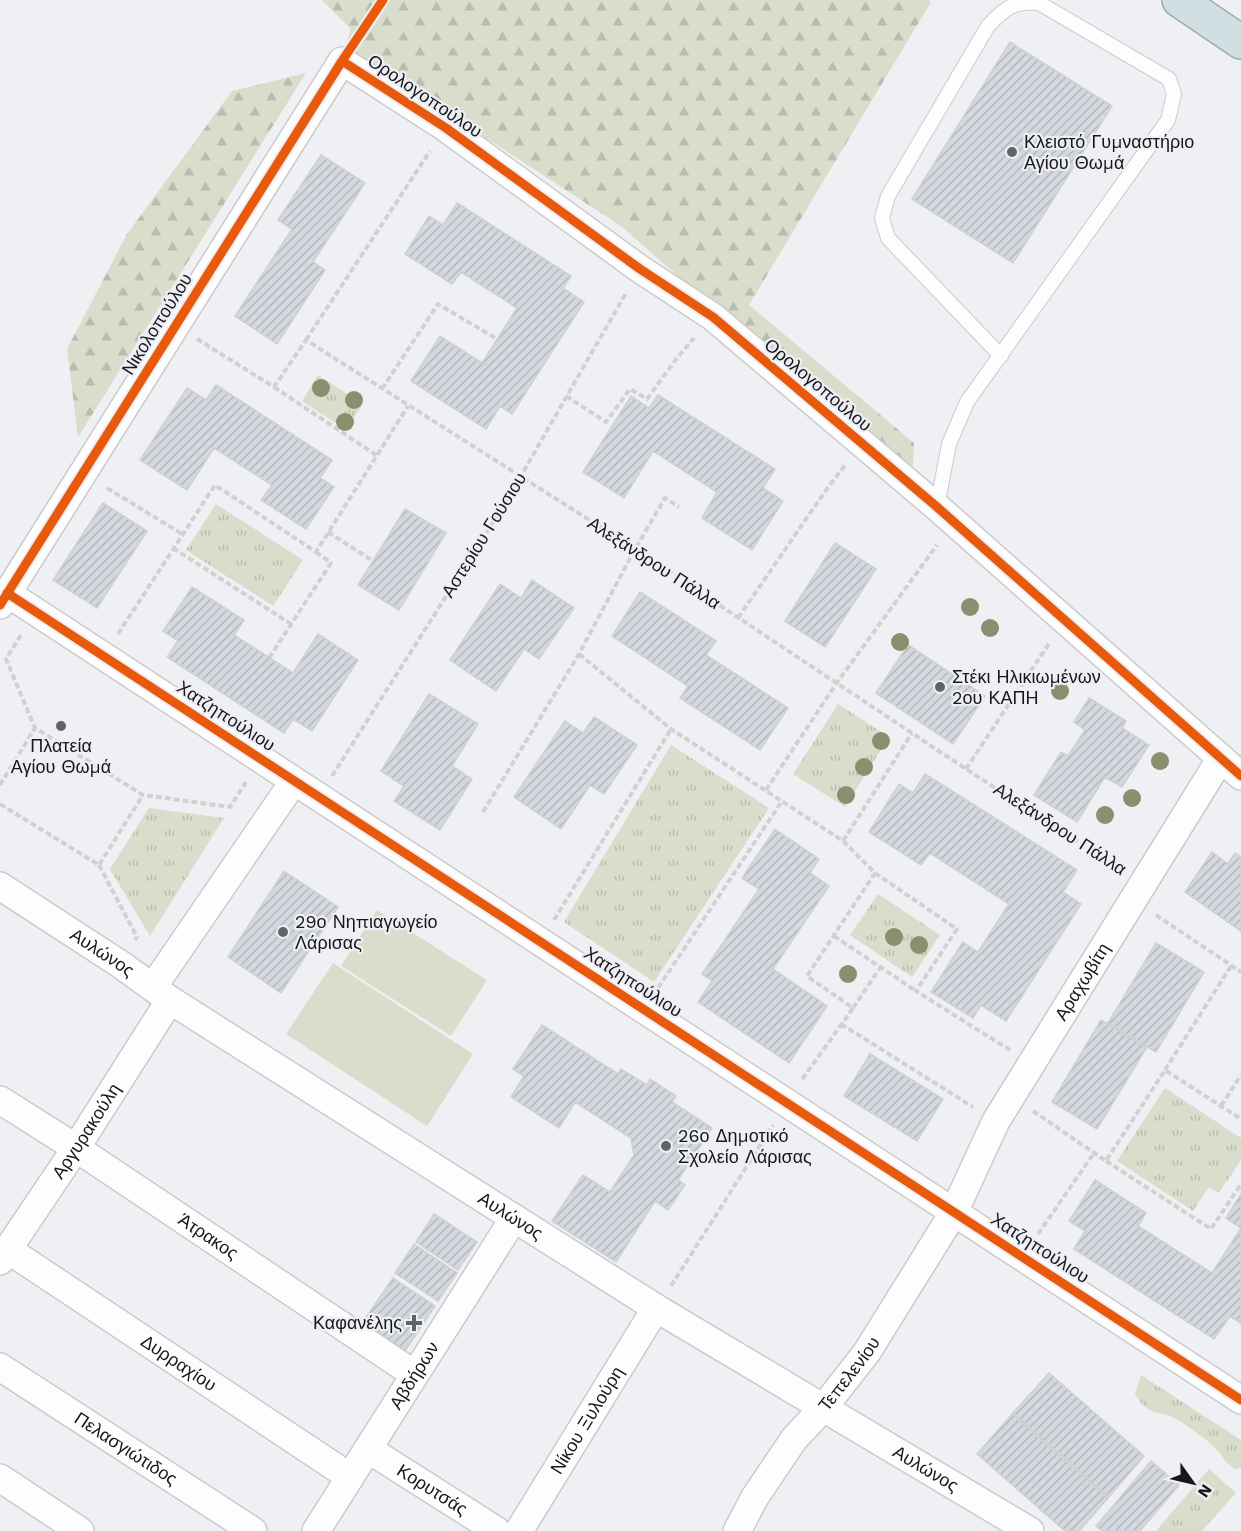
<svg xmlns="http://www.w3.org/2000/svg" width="1241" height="1531" viewBox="0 0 1241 1531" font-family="'Work Sans',sans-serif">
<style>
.grass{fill:url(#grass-tufts)}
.forest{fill:url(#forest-firs)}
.pitch{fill:#d8ddcc}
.building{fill:url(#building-hatch);stroke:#cfd0d3;stroke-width:1.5}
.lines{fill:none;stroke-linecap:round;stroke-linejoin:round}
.lane-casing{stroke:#cacbcd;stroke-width:16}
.street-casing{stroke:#cacbcd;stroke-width:30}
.highway-casing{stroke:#9eabb0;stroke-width:36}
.path{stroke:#d1d1d2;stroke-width:4;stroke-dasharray:6 3;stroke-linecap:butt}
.lane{stroke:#fdfdfd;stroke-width:14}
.street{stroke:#fdfdfd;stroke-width:27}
.highway{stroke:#d1dee2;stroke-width:33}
.cycleway-casing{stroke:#edeff5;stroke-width:13}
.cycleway{stroke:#e8590c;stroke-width:9}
.tree{fill:#8a8f6d}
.poi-dot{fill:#626365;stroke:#edeff5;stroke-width:2}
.labels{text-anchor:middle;stroke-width:4.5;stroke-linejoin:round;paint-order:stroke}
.street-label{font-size:18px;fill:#161719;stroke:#edeff5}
.poi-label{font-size:18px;fill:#161719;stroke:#edeff5;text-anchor:start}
</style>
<defs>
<pattern id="grass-tufts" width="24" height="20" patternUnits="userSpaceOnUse" patternTransform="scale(1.5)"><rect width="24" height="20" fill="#d8ddcc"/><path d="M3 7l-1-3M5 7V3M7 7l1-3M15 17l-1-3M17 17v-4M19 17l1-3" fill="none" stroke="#b9bdaf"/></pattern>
<pattern id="forest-firs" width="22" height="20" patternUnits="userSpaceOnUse" patternTransform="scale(1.5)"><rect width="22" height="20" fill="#d8ddcc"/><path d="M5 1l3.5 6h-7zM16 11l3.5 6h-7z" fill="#b9bdaf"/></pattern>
<pattern id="building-hatch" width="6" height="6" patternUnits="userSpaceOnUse" patternTransform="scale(1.5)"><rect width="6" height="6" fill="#d4d7de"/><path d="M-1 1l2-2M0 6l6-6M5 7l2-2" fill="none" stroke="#b5b8be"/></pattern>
</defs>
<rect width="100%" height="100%" fill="#eff0f3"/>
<path class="grass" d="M318 375 363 404 346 430 302 401Z
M216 504 303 560 273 606 186 550Z
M838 704 889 737 845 807 793 774Z
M671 745 769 808 654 982 564 922Z
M149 808 224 818 150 936 110 869Z
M878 894 940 935 912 977 850 935Z
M1165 1088 1241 1138V1160L1219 1193 1209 1187 1193 1211 1117 1161Z
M1141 1375 1241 1440V1468L1235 1469C1223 1461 1225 1458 1216 1449 1208 1440 1188 1426 1178 1420 1161 1410 1147 1417 1135 1394Z
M1209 1469 1236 1493 1202 1531H1156Z"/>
<path class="forest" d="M322 0H929L931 2 749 305 914 443 912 483 621 226 345 46 351 29Z
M306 73 78 437 67 349 127 234 232 91Z"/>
<path class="pitch" d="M377 910 487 980 451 1036 341 966Z
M333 963 473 1054 427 1126 286 1034Z"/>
<path class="building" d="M1010 42 1112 106 1013 263 912 199Z
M321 155 365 183 313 262 325 270 277 344 235 316 292 229 278 220Z
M457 203 571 276 563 288 584 302 512 414 500 406 486 429 411 381 440 336 482 363 517 308 461 272 452 284 405 254 429 216 443 225Z
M216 385 332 460 320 478 334 487 306 529 261 500 272 485 214 448 187 490 140 460 187 388 206 400Z
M658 395 775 469 763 488 783 501 752 550 702 518 717 492 653 451 624 498 583 472 631 396 649 408Z
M103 503 147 531 97 608 53 580Z
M405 509 446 533 399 610 358 585Z
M835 543 876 569 825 647 785 621Z
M532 580 574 608 539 659 524 649 496 691 450 660 500 584 521 598Z
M192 587 244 620 234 635 293 673 318 634 358 660 312 731 293 719 284 733 167 657 178 641 163 631Z
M640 592 716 641 706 655 788 708 760 750 680 698 688 686 612 636Z
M908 645 985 696 953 744 876 693Z
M429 694 478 724 452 766 472 779 440 830 394 801 404 786 381 771Z
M1089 698 1126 721 1122 728 1149 745 1122 787 1105 777 1077 822 1034 795 1061 752 1068 756 1085 730 1074 722Z
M594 717 637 745 604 794 590 785 561 829 514 797 565 721 583 733Z
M925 774 1077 870 1063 892 1081 904 1006 1021 981 1005 973 1018 931 992 963 942 978 952 1009 904 930 853 921 865 869 832 899 784 913 793Z
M775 829 819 859 810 873 829 886 773 969 827 1006 789 1063 698 1002 712 981 702 974 759 889 742 878Z
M1212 852 1228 864 1235 853 1241 857V931L1185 892Z
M284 871 338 907 281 993 228 957Z
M1156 943 1204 972 1156 1052 1108 1023Z
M1101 1020 1147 1047 1097 1129 1052 1102Z
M542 1025 618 1074 621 1069 647 1085 650 1079 676 1096 672 1102 712 1128 678 1180 685 1185 668 1210 655 1201 616 1262 552 1221 583 1175 610 1192 634 1155 631 1138 575 1102 559 1128 511 1097 524 1076 513 1069Z
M870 1054 943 1099 917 1141 844 1096Z
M1095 1180 1146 1213 1138 1226 1212 1273 1241 1228V1323L1230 1316 1214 1339 1074 1249 1085 1231 1069 1221Z
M1241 1194V1228L1226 1218Z
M434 1214 477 1242 458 1270 416 1242Z
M414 1244 457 1273 438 1301 395 1273Z
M393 1278 435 1306 403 1354 360 1326Z
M1049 1373 1144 1456 1109 1497 1013 1413Z
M1012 1414 1108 1498 1079 1531H1065L977 1454Z
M1151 1461 1179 1485 1140 1531H1103L1096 1526Z"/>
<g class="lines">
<g class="lane-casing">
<path id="lane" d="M937 507 949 444 967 402 1168 120 1174 94 1169 79 1039 3C1013 1 1005 8 988 26L888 196 882 218 888 238 1001 356"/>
</g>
<g class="street-casing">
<g id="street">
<path d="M7 593 1241 1400"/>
<path d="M0 605 342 61 446 128 640 269 713 317 937 507 1241 776"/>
<path id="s1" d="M0 886 120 964 170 1000 656 1308 1030 1531"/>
<path d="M153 987 294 781"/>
<path id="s2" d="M0 1100 76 1148 414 1374"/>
<path id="s3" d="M7 1249 350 1477"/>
<path id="s4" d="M0 1261 76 1148 170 1000"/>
<path id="s5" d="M0 1367 253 1531"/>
<path id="s6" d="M368 1449 497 1531"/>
<path d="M0 1478 80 1531"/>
<path id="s7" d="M316 1531 514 1218"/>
<path id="s8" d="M519 1531 656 1308"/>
<path id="s9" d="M737 1531 755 1497 794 1439 824 1407 867 1352 954 1212 996 1121 1221 758"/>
</g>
</g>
<g class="highway-casing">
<path id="highway" d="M1179 0 1241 42"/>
</g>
<path class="path" d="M197 339 274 387 306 340 635 549 966 769 1122 870
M306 340 430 151
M274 387 376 455
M382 389 438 304 497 339
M566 396 606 422 630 389 647 399 677 358 694 338
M107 488 182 534
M328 532 373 561
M173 548 291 624
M738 618 826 490 846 464
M118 634 215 485 316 552 408 406
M21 635 6 659 35 728
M579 654 671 729 843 841 875 873 807 976 853 1008 801 1081
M269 658 331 563 316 552
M966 769 1050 642
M332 776 506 502 626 293
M0 785 35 728 143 795 230 807 246 782
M766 790 836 684 937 545
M0 804 99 865 143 795
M483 812 579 654 635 549 665 498 679 507
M843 841 912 733
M99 865 137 937 135 940
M875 873 957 929 916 991 1010 1050
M1156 915 1241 972
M554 920 671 729
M834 936 916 991
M658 988 782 801
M853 1008 880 968
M841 1024 973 1107
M1165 1070 1231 966
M1221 1106 1241 1075
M1033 1111 1106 1161 1165 1070 1241 1119
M1106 1161 1211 1229 1241 1184
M1038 1234 1094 1153
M671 1286 773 1125"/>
<use href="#lane" class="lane"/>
<use href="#street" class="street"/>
<use href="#highway" class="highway"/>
<g class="cycleway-casing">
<path id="cycleway" d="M342 61 446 128 640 269 713 317 937 507 1241 776
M7 593 1241 1400
M0 605 342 61 383 0"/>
</g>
<use href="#cycleway" class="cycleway"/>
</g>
<g class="tree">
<circle cx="321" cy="388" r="9"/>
<circle cx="354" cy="400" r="9"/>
<circle cx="345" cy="422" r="9"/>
<circle cx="970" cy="607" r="9"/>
<circle cx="990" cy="628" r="9"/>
<circle cx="900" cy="642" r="9"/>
<circle cx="1060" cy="691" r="9"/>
<circle cx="881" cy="741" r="9"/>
<circle cx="1160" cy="761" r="9"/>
<circle cx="864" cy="767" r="9"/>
<circle cx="846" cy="795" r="9"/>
<circle cx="1132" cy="798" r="9"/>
<circle cx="1105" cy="815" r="9"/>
<circle cx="894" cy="937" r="9"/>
<circle cx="919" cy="945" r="9"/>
<circle cx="848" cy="974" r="9"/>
</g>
<g class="poi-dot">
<circle cx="1012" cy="152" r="6"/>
<circle cx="940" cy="687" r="6"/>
<circle cx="61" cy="726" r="6"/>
<circle cx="283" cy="932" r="6"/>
<circle cx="666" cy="1146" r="6"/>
<path d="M411 1314h6v6h6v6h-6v6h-6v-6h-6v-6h6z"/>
</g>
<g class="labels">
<g class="street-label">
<text transform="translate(425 96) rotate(34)" y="6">Ορολογοπούλου</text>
<text transform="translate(157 324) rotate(-58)" y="6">Νικολοπούλου</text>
<text transform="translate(818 385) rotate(40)" y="6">Ορολογοπούλου</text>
<text transform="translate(484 535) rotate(-58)" y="6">Αστερίου Γούσιου</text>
<text transform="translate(654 563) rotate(33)" y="6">Αλεξάνδρου Πάλλα</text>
<text transform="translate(226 716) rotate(33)" y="6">Χατζηπούλιου</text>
<text transform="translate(1060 829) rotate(33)" y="6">Αλεξάνδρου Πάλλα</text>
<text dy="6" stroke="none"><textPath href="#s1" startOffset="122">Αυλώνος</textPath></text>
<text transform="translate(633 982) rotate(33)" y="6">Χατζηπούλιου</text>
<text dy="6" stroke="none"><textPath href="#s9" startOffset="651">Αραχωβίτη</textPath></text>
<text dy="6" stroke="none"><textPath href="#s4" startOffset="156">Αργυρακούλη</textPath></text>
<text dy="6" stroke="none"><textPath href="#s1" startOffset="608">Αυλώνος</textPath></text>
<text dy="6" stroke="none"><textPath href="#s2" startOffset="249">Άτρακος</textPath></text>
<text transform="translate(1040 1248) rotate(33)" y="6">Χατζηπούλιου</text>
<text dy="6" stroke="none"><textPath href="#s3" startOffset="206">Δυρραχίου</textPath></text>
<text dy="6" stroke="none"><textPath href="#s9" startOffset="194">Τεπελενίου</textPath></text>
<text dy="6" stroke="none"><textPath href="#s7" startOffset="184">Αβδήρων</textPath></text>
<text dy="6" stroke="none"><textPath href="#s8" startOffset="130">Νίκου Ξυλούρη</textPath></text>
<text dy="6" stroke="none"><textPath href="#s5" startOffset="150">Πελασγιώτιδος</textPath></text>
<text dy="6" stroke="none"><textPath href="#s1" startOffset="1094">Αυλώνος</textPath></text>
<text dy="6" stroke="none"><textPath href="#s6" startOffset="76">Κορυτσάς</textPath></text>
</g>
<g class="poi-label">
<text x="1024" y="148">Κλειστό Γυμναστήριο<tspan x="1024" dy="21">Αγίου Θωμά</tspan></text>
<text x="952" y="683">Στέκι Ηλικιωμένων<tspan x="952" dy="21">2ου ΚΑΠΗ</tspan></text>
<text x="61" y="752" text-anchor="middle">Πλατεία<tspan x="61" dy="21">Αγίου Θωμά</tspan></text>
<text x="295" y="928">29ο Νηπιαγωγείο<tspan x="295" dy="21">Λάρισας</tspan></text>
<text x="678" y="1142">26ο Δημοτικό<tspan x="678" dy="21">Σχολείο Λάρισας</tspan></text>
<text x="402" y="1329" text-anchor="end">Καφανέλης</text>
</g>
</g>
<g transform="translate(1193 1483) rotate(124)" stroke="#edeff5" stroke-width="4.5" paint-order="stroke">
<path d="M0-4.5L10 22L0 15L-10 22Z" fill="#161719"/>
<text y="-9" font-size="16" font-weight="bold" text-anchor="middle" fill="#161719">N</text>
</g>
</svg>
